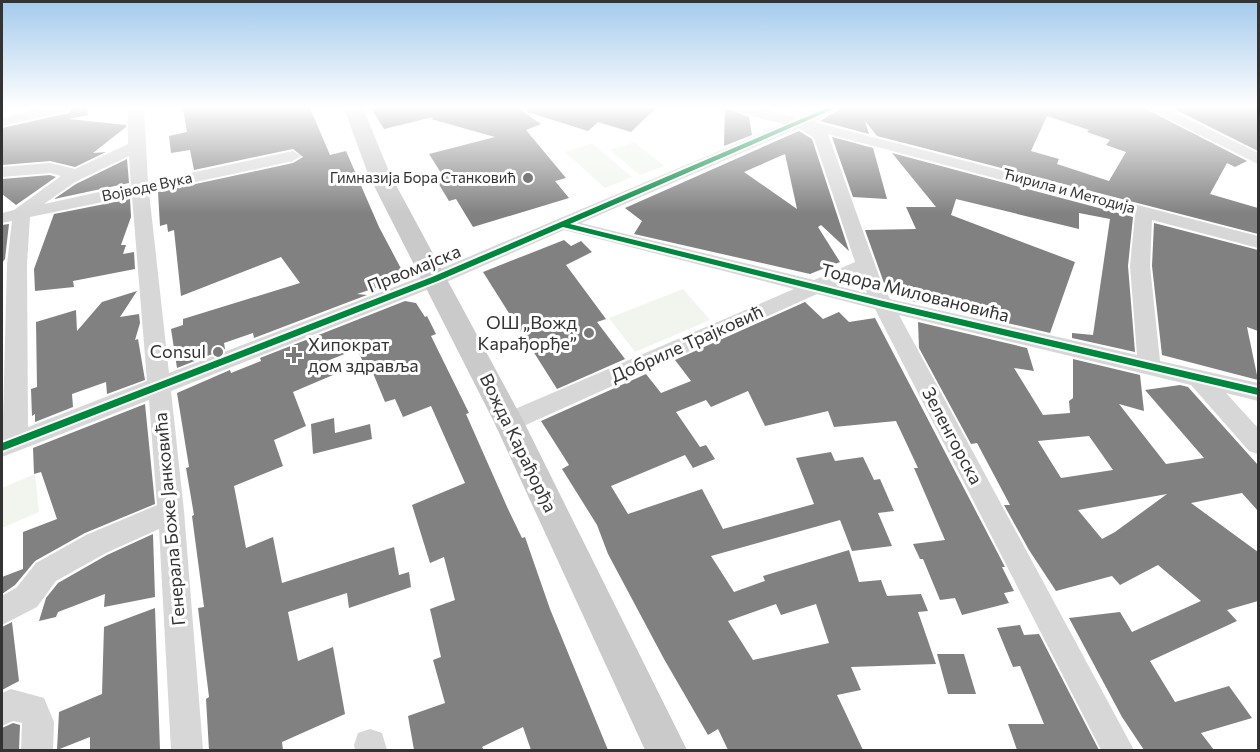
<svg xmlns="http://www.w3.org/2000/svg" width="1260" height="752" viewBox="0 0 1260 752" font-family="Commissioner,sans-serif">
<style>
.green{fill:#f1f5ed}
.building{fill:#818181;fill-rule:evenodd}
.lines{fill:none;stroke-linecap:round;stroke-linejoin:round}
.minor{fill:#d7d7d7;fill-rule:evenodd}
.major{fill:#cacaca;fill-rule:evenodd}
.cycleway-casing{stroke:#fff;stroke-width:4}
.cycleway{fill:#00873e;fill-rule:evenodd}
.poi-dot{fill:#7a7a7a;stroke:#fff;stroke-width:2}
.labels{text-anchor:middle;stroke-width:6;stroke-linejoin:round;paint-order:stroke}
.far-poi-label{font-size:15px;fill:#333;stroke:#fff;text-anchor:end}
.far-street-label{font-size:15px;fill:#333;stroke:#fff}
.street-label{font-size:18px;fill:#333;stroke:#fff}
.poi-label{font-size:18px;fill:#333;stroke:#fff;text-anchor:end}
</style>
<rect width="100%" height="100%" fill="#fff"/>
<path class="green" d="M634 142 664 166 640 175 610 150Z
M592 143 632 177 605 188 565 152Z
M683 289 710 320 635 352 609 318Z
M35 474 39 512 2 528V488Z"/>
<path class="building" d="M72 108H87L88 115 69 119 126 125V127L93 153 106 152 75 167 50 161 2 165V128L69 113Z
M183 108H310L330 155 346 151 379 227 406 278 357 294 367 295 254 338 253 333 224 343 225 349 177 368 171 329 183 325V319L300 283 281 257 181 296 174 230 168 232 167 224 160 226 158 192 293 163 303 157 293 149 194 170 190 150 171 153 169 136 187 132Z
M371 108H518L541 124 526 130 566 178 555 181 569 198 473 227 456 199 449 201 435 178 443 176 429 154 495 137 431 119 433 117 384 129Z
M527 108H656L631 132 598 122 588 131 527 112Z
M725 108 749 117 752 135 724 146Z
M842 108H1144L1247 161 1235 167 1227 163 1210 194 1258 208V234L877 136 865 121 869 134 820 121ZM1047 116 1089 130 1087 132 1110 140 1106 145 1126 152 1109 181 1057 164 1059 159 1031 151Z
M1172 108H1258V151Z
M799 131 812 139 849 251 821 225 818 227 840 262 810 274 634 234 642 221 625 208ZM785 154 797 209 744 172Z
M832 137 873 148 887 199 853 197Z
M892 153 1133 217 1128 266 1135 352 1072 338V333L1093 335 1110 219 1079 213V229L956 199 951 215 1075 262 1050 333 899 298 884 283 865 230 916 229 906 207H936Z
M127 159 129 183 54 199 76 184Z
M50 175 56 177 16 205 2 194V179Z
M130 199 131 217 121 245H126L123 254 134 252 135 269 73 281 74 287 35 291 34 269 54 214Z
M1154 223 1258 250V331L1247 327 1258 380 1162 355 1152 266Z
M9 224 5 259 2 263V225Z
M564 240 571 246 581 241 592 252 566 265 606 319 597 322 625 359 557 389 483 272Z
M137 291 120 317 139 314 140 323 135 340 138 339 145 380 107 394 106 382 72 394 73 407 35 422V414L32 416 31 389 37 387 36 322 76 310 77 331 102 302Z
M405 301 416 303 425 317 427 316 436 334 431 336 469 413 466 414 508 509 522 538 525 537 550 609 608 750H531L523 727 482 747 484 750H414L408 716 445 703 433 660 441 657 430 609 455 600 444 557 430 563 412 505 465 483 431 406 403 417 395 399 385 402 373 373 369 375 357 349 327 361 333 375 293 392 306 426 274 440 283 466 234 486 246 548 273 537 282 583 394 547 399 575 409 572 411 587 349 608 347 593 288 612 298 661 333 647 345 714 282 742 283 750H209L206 699 209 697 198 608 204 607 192 516 194 515 186 468 189 467 177 393 230 370 231 373 261 361 260 358Z
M805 302 823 319 839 312 849 322 875 318 1005 567H1002L1014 591 1004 593 1009 603 962 615 955 598 940 600 923 559H920L913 544 945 540 914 468H918L896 421 834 427 828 411 765 426 748 391 711 407 706 400 676 412 700 447 706 445 715 459 693 468 685 455 611 486 628 514 702 489 723 529 814 504 796 458 831 452 835 461 863 457 874 480 880 479 894 511 878 513 892 546 852 551 840 520 711 556 734 592 765 581 763 576 849 550 859 582 881 580 887 596 921 594 928 611 918 612 936 664 851 667 861 690 837 695 863 750H728L718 729 708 735 664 659 608 554 597 525 562 469 569 465 541 421 646 374 661 393 691 381 675 360ZM776 604 781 615 816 604 829 643 753 660 728 621Z
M918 322 1027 348 1034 371 1014 368 1043 415 1070 413 1069 401 1073 398V359L1140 375 1144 411 1119 404 1166 464 1204 458 1145 390 1180 385 1188 387 1258 465V511L1242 493 1191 503 1258 552V601L1227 610 1237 621 1150 661 1175 702 1229 686 1252 718 1201 733 1214 750H1144L1122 717 1069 618 1120 612 1132 632 1201 601 1158 565 1120 585 1112 576 1056 591 1029 550 1004 505H1010L977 443 971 444 919 348ZM1089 436 1113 470 1061 478 1038 441ZM1167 494 1115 532 1102 539 1078 510Z
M145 404 155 504 85 533 35 561 15 585 2 594V577L23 569V532L57 519 41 472 34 474 33 448Z
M334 418 335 433 370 424 372 439 313 454 311 424Z
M153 534 155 597 104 607 105 594 58 612 56 617 39 621 46 598 58 583 107 555Z
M155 608 160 750H90V737L57 750 59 712 102 694 104 627Z
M12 622 19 681 2 690V627Z
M1020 625 1024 635 1039 634 1099 750H1017L1008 724H1044L1020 666 1013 667 997 628Z
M937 654H964L976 694H948Z
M13 723 20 725 19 750H2V728Z"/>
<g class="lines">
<path class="minor" d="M42 108H70L68 111 2 126V118Z
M128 108H144L148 182 293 151 301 156 293 161 149 192 169 373 428 274 783 124 733 111 731 108H758L797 118 820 108H840L814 122 1258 236V248L1152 220 1150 266 1160 361 1258 383V401L1226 393 1258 428V454L1249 451 1191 385 899 315 1134 750H1101L875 309 817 294 517 429 509 431 501 429 497 422 501 415 794 289 564 230 442 284 171 391 184 511 203 750H171L159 529 106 553 56 581 37 607 2 625V596L17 587 36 563 86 535 157 505 149 400 2 457 7 264 12 221 2 223V213L14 210 61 176 50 173 2 177V167L50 163 75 169 128 144ZM799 128 814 138 855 262 814 280 581 223ZM828 134 1135 215 1130 266 1137 355 890 299 882 284ZM129 156 131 185 44 204 75 182ZM132 196 147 381 28 427 27 264 30 217ZM859 276 867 293 837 286Z
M1146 108H1166L1258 153V164Z
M11 689 44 698 54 722 53 750H21L22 723 13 721 2 726V693Z
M370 729 382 733 387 750H355L354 745 358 733Z"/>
<path class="major" d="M344 108H363L390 174 524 422 687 750H645L494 422 368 174Z"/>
<g class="cycleway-casing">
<path id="cycleway" d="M827 108H836L570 224 883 301 1258 388V395L883 307 563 227 438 281 2 451V443L432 277Z"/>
</g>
<use href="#cycleway" class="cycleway"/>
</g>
<linearGradient id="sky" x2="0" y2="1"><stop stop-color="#a3caec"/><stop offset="0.5" stop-color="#fff"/><stop offset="1" stop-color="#fff" stop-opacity="0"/></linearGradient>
<rect width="1260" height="214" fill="url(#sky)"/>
<g class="poi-dot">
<circle cx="528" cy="178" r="6"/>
<circle cx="589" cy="333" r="6"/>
<circle cx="218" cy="352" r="6"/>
<path d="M291 346h6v6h6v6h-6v6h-6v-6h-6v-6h6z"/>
</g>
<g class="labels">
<g class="far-poi-label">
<text x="516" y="183">Гимназија Бора Станковић</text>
</g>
<g class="far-street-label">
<text transform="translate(147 187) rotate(-12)" y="5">Војводе Вука</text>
<text transform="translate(1069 191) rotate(15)" y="5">Ћирила и Методија</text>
</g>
<g class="street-label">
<text transform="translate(414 269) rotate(-22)" y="6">Првомајска</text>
<text transform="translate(915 293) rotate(14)" y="6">Тодора Миловановића</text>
<text transform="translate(687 344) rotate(-24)" y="6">Добриле Трајковић</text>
<text transform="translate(952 436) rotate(62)" y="6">Зеленгорска</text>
<text transform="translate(518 443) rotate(64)" y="6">Вожда Карађорђа</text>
<text transform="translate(170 519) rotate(-95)" y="6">Генерала Боже Јанковића</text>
</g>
<g class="poi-label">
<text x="577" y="329">ОШ „Вожд<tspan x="577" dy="21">Карађорђе”</tspan></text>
<text x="308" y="351" text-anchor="start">Хипократ<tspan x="308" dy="21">дом здравља</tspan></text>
<text x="206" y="358">Consul</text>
</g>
</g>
<rect width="1260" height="752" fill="none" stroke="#333333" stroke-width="6"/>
</svg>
